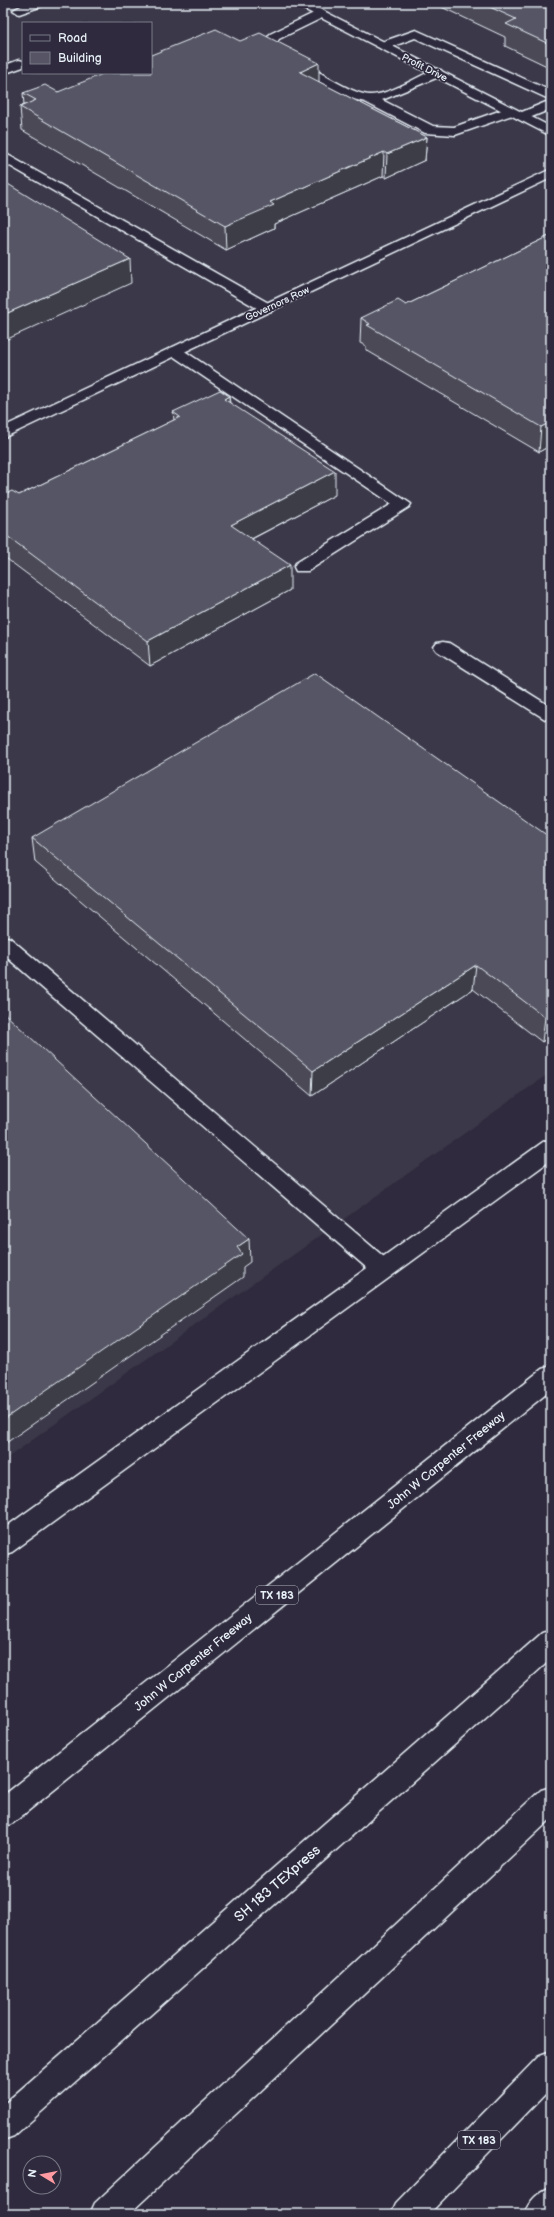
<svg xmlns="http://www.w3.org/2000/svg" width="554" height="2217" viewBox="0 0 554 2217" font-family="'Balsamiq Sans',sans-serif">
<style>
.built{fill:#3b3749;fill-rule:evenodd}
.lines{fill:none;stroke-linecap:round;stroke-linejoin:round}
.lane-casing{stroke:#e8f1f8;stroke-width:3}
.street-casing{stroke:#e8f1f8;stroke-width:3}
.secondary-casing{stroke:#e8f1f8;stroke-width:3}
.highway-casing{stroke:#e8f1f8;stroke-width:3}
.lane{fill:#2f2a3d;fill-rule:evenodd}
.street{fill:#2f2a3d;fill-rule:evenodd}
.secondary{fill:#2f2a3d;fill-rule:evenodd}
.highway{fill:#2f2a3d;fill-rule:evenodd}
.wall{fill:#4b4957;stroke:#e8f1f8}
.shaded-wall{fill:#3d3c47;stroke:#e8f1f8}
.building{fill:#575565;stroke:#e8f1f8}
.labels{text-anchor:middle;stroke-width:3.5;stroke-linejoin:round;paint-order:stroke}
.far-street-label{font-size:10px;fill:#e8f1f8;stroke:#2f2a3d}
.shield{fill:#2f2a3d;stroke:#b0b5c0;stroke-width:1}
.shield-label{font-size:11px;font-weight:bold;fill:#e8f1f8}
.street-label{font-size:12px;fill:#e8f1f8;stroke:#2f2a3d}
.near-street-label{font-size:14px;fill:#e8f1f8;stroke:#2f2a3d}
</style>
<rect width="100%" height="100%" fill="#2f2a3d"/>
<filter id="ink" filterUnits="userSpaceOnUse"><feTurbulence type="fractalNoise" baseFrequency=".025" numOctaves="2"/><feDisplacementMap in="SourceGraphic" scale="8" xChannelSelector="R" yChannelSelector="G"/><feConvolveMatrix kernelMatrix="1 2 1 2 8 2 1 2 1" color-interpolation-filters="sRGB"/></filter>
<g filter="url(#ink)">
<path class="built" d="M3 3H551V1072L3 1461ZM23 23H151V73H23Z"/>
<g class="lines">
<g class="lane-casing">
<path id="lane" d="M27 3H44L42 6 19 14 13 10Z
M320 10 324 11 326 14 324 17 279 39 276 44C295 56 349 95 370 95 388 95 416 78 433 70H441L443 73 441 76 382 100 433 126 454 127 510 107 516 111 515 114 455 135 425 133 365 102 353 99 328 87 263 45 270 34Z
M416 30 551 91V100L415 38 383 50 377 46 379 43Z
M19 60 23 61V67L3 74V66Z
M551 100V109L522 121 515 117 517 114Z
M6 154 272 305 274 308 272 311H262L3 162V155Z
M175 347 180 348 411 504 409 507 308 571H296L294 567 296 563 392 504 170 354 168 351 170 348Z
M443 642 449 643 551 707V721L545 719 437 651 434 647 437 643Z
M3 936 10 938 391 1263 394 1269 391 1275 383 1278 375 1275 3 954Z"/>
</g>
<g class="street-casing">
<path id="street" d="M292 3H308L551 127V136Z
M551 169V178L3 438V427Z"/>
</g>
<g class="secondary-casing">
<path id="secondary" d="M551 1139V1160L12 1552 3 1555V1529L543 1142Z"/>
</g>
<g class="highway-casing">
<path id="highway" d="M551 1366V1390L13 1823 3 1827V1796L542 1369Z
M551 1630V1659L14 2136 3 2140V2105L542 1633Z
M551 1787V1819L129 2214H90L95 2203 541 1790Z
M551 2051V2088L429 2214H391L396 2203 540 2055Z
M551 2187V2214H524C530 2200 537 2193 551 2187Z"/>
</g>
<use href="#lane" class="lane"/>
<use href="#street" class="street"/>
<use href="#secondary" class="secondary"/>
<use href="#highway" class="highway"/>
</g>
<path class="wall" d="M433 3H551V68L505 46V37Z
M319 82 427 137 425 160 386 178 383 176 274 224V228L226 250 22 130 20 107 24 105 23 93Z
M551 235V445L539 452 366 350V346L360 343 361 318 406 305Z
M229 396 230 403 335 495 252 539 290 590 150 666 3 556V495H19L174 420 173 412Z
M32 838H551V1035L542 1042 473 989 312 1096 35 862Z"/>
<path class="shaded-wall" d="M319 63V86L300 72Z
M427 137 425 160 386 178 387 154Z
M384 152 383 176 274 224V228L226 250 225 226 270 202Z
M130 259 131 283 3 341V315Z
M229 396 230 420 224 399Z
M551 422V445L539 452 541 427Z
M335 471V495L232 549 231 525Z
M290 565V590L150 666 148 641Z
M476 965 473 989 312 1096 313 1071Z
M551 1013V1035L542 1042 545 1017Z
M249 1239 250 1262 243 1267V1277L3 1445V1420L237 1247Z"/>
<path class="building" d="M481 3H551V45L506 24 516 19Z
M216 29 240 41 260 33 319 63 300 72 427 137 387 154 384 152 270 202 274 205 225 226 20 107 36 100 23 93 45 85 58 92 105 73H151V55Z
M3 181 130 259 3 315Z
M551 235V422L541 427 367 325 370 324 361 318 398 300 406 305Z
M220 390 229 396 224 399 335 471 231 525 290 565 148 641 3 533V495L12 491 19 495 180 417 173 412Z
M315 673 551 838V1013L545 1017 476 965 313 1071 32 838Z
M3 1012 249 1239 237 1247 242 1254 3 1420Z"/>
</g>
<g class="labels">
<g class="far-street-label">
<text transform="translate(425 67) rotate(27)" y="4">Profit Drive</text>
<text transform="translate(277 303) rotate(-25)" y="4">Governors Row</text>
</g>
<g class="shield">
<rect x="256" y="1586" width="42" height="18" rx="3"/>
<rect x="458" y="2131" width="42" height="18" rx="3"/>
</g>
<g class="shield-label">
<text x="277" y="1599">TX 183</text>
<text x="479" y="2144">TX 183</text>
</g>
<g class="street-label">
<text transform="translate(446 1460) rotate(-39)" y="4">John W Carpenter Freeway</text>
<text transform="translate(193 1662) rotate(-39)" y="4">John W Carpenter Freeway</text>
</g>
<g class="near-street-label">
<text transform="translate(277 1883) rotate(-41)" y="5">SH 183 TEXpress</text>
</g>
</g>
<rect width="554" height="2217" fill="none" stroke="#2f2a3d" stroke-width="16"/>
<rect x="8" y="8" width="538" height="2201" fill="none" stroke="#e8f1f8" stroke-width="1.5" filter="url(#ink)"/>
<rect x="22" y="22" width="130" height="52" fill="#2f2a3d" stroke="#797a88"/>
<rect x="30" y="35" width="20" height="6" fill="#2f2a3d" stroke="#797a88"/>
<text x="58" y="42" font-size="12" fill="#e8f1f8">Road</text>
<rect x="30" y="52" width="20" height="12" fill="#575565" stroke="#797a88"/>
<text x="58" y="62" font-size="12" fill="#e8f1f8">Building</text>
<g transform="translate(42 2175) rotate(280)"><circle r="19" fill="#2f2a3d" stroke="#797a88"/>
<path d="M0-3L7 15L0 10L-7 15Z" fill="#ff9aa2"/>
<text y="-6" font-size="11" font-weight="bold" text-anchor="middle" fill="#e8f1f8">N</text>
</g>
</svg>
